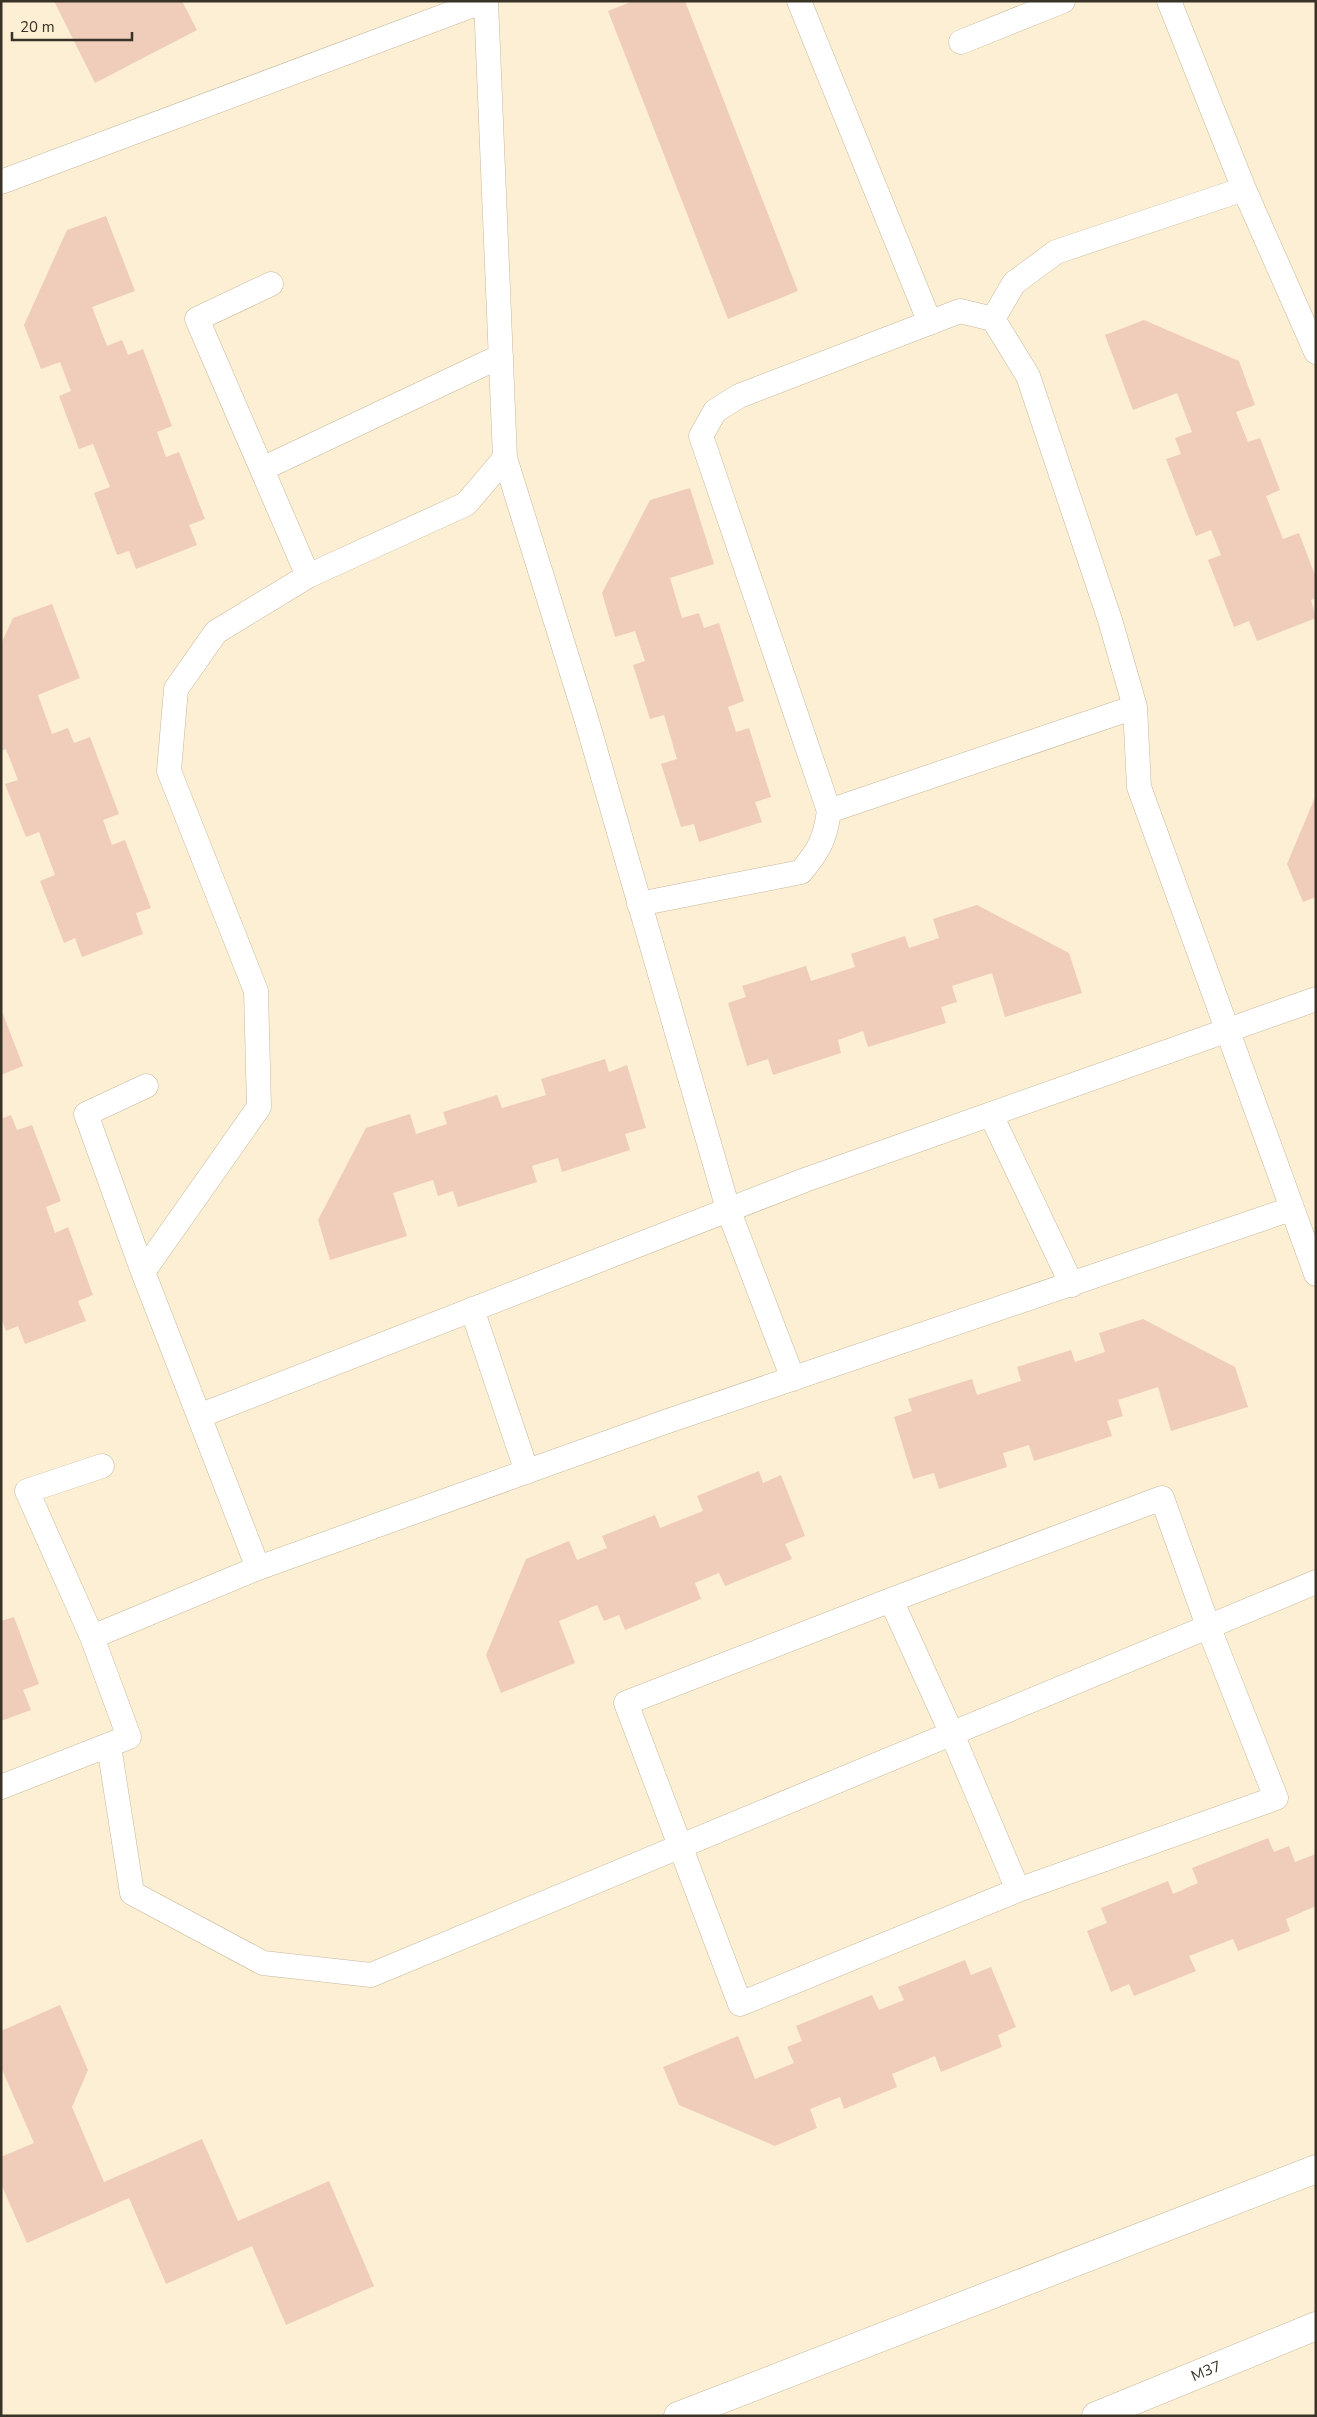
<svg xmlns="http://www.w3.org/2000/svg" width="1317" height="2417" viewBox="0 0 1317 2417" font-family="'Nunito Sans',sans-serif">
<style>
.building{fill:#efcdba}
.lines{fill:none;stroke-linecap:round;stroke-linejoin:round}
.service-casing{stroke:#c5b89c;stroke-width:25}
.trunk-casing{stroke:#c5b89c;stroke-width:29}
.service{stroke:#fff;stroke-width:24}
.trunk{stroke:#fff;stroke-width:28}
.labels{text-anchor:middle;stroke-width:4;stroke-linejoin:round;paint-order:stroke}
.street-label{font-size:15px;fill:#383227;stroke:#fdefd3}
</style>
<rect width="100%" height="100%" fill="#fdefd3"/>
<path class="building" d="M54 1H182L197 30 95 83Z
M633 1H685L798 291 728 319 608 11Z
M106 216 135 291 92 307 107 346 122 340 128 355 143 349 172 426 157 432 166 457 179 452 205 519 189 525 197 545 136 569 129 551 117 555 94 493 110 487 93 444 79 449 59 396 71 391 60 362 41 369 24 325 67 230Z
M1144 320 1239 361 1255 405 1236 412 1248 442 1260 438 1280 490 1266 496 1283 539 1299 533 1316 578V598L1311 600 1316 618 1257 641 1249 621 1234 627 1208 560 1221 555 1211 530 1196 536 1166 459 1181 454 1175 438 1192 432 1177 393 1133 410 1105 335Z
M690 488 714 564 670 578 682 618 699 613 704 628 719 623 744 701 728 707 736 732 749 728 771 797 755 802 762 822 699 842 694 824 681 827 661 764 677 759 664 715 650 719 633 665 645 661 635 631 615 637 602 593 650 500Z
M52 604 80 678 38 695 52 734 68 728 74 743 90 737 119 814 103 820 112 845 125 840 151 908 136 913 143 934 82 957 75 938 64 943 40 881 55 875 39 832 26 837 5 784 18 780 6 749 1 751V644L13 618Z
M1316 795V897L1303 902 1287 864Z
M977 905 1069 953 1082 993 1005 1017 992 973 952 986 957 1002 941 1007 946 1023 868 1047 863 1031 838 1040 841 1053 773 1075 768 1059 747 1066 728 1003 746 997 742 986 806 966 811 981 855 967 851 954 905 936 909 948 939 938 933 919Z
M1 1009 23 1066 1 1075Z
M605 1059 609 1072 627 1065 646 1128 625 1134 630 1150 562 1172 558 1158 532 1166 537 1182 458 1207 453 1191 438 1196 433 1180 393 1193 407 1236 330 1260 318 1220 366 1128 410 1114 416 1134 447 1124 443 1112 497 1095 502 1108 546 1095 541 1079Z
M11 1115 17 1130 32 1125 61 1201 46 1207 55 1233 68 1227 93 1295 78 1301 86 1321 25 1344 18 1326 6 1331 1 1317V1119Z
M1143 1319 1235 1367 1248 1407 1171 1431 1158 1387 1118 1400 1123 1416 1107 1421 1112 1436 1034 1461 1029 1445 1003 1453 1007 1467 939 1489 934 1473 913 1479 894 1417 912 1411 908 1399 972 1379 977 1395 1021 1381 1017 1367 1071 1350 1075 1362 1105 1352 1099 1333Z
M759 1471 763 1483 781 1475 805 1536 785 1544 792 1559 725 1586 719 1573 695 1583 701 1599 625 1630 619 1615 604 1621 597 1605 559 1621 575 1663 501 1693 486 1655 526 1559 569 1541 577 1560 607 1548 602 1536 655 1515 660 1528 703 1511 697 1496Z
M14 1617 39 1684 23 1690 31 1710 1 1721V1621Z
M1268 1838 1274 1852 1289 1846 1295 1862 1316 1854V1906L1286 1919 1290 1931 1238 1951 1233 1939 1189 1956 1196 1971 1134 1996 1129 1984 1111 1992 1087 1931 1107 1923 1101 1908 1168 1881 1173 1894 1198 1883 1192 1868Z
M965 1960 971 1975 991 1967 1016 2027 998 2035 1002 2047 941 2072 935 2056 892 2074 897 2087 844 2109 840 2097 810 2109 817 2128 775 2146 679 2105 663 2067 738 2036 755 2079 794 2063 787 2047 802 2041 796 2026 872 1995 879 2010 904 2000 898 1987Z
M60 2005 88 2070 72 2107 104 2182 202 2139 238 2221 329 2181 374 2286 286 2325 252 2246 166 2284 129 2198 27 2243 1 2184V2157L34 2143 1 2067V2031Z"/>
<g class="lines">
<g class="service-casing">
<path id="service" d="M799 1 930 323
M961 42 1063 1
M1 182 484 1
M1244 189 1316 352
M271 284 197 319 308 576 466 504 505 458 486 1
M993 319 1014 283 1056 252 1244 189 1169 1
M505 458 586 718 728 1209 793 1379
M262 469 501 356
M829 811 1135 707
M639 904 801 872C819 850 825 840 829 811L701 436 715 411 739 396 960 311 993 319 1028 376 1110 620 1135 707 1139 787 1316 1274
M991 1115 1072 1285
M143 1272 86 1114 146 1086
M472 1309 527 1472
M199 1416 805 1180 1316 999
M102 1466 27 1491 92 1637 258 1568 143 1272 259 1107 256 991 169 771 176 689 216 632 308 576
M1162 1498 1208 1626 1276 1798 1018 1890 740 2004 626 1703 891 1600Z
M258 1568 665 1422 1291 1209
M891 1600 952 1734 1018 1890
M109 1746 132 1893 263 1963 371 1975 1316 1582
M1 1787 129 1737 92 1637"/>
</g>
<g class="trunk-casing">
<g id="trunk">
<path d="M678 2416 1316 2169"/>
<path id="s1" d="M1096 2416 1316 2326"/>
</g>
</g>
<use href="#service" class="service"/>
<use href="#trunk" class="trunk"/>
</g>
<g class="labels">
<g class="street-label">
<text dy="5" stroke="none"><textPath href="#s1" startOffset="119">M37</textPath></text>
</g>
</g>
<rect width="1317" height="2417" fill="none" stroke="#383227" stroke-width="5"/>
<path d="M12 32v8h120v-8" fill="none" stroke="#383227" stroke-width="2.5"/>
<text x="20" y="32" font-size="15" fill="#383227" stroke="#fdefd3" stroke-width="4" paint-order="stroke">20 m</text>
</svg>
